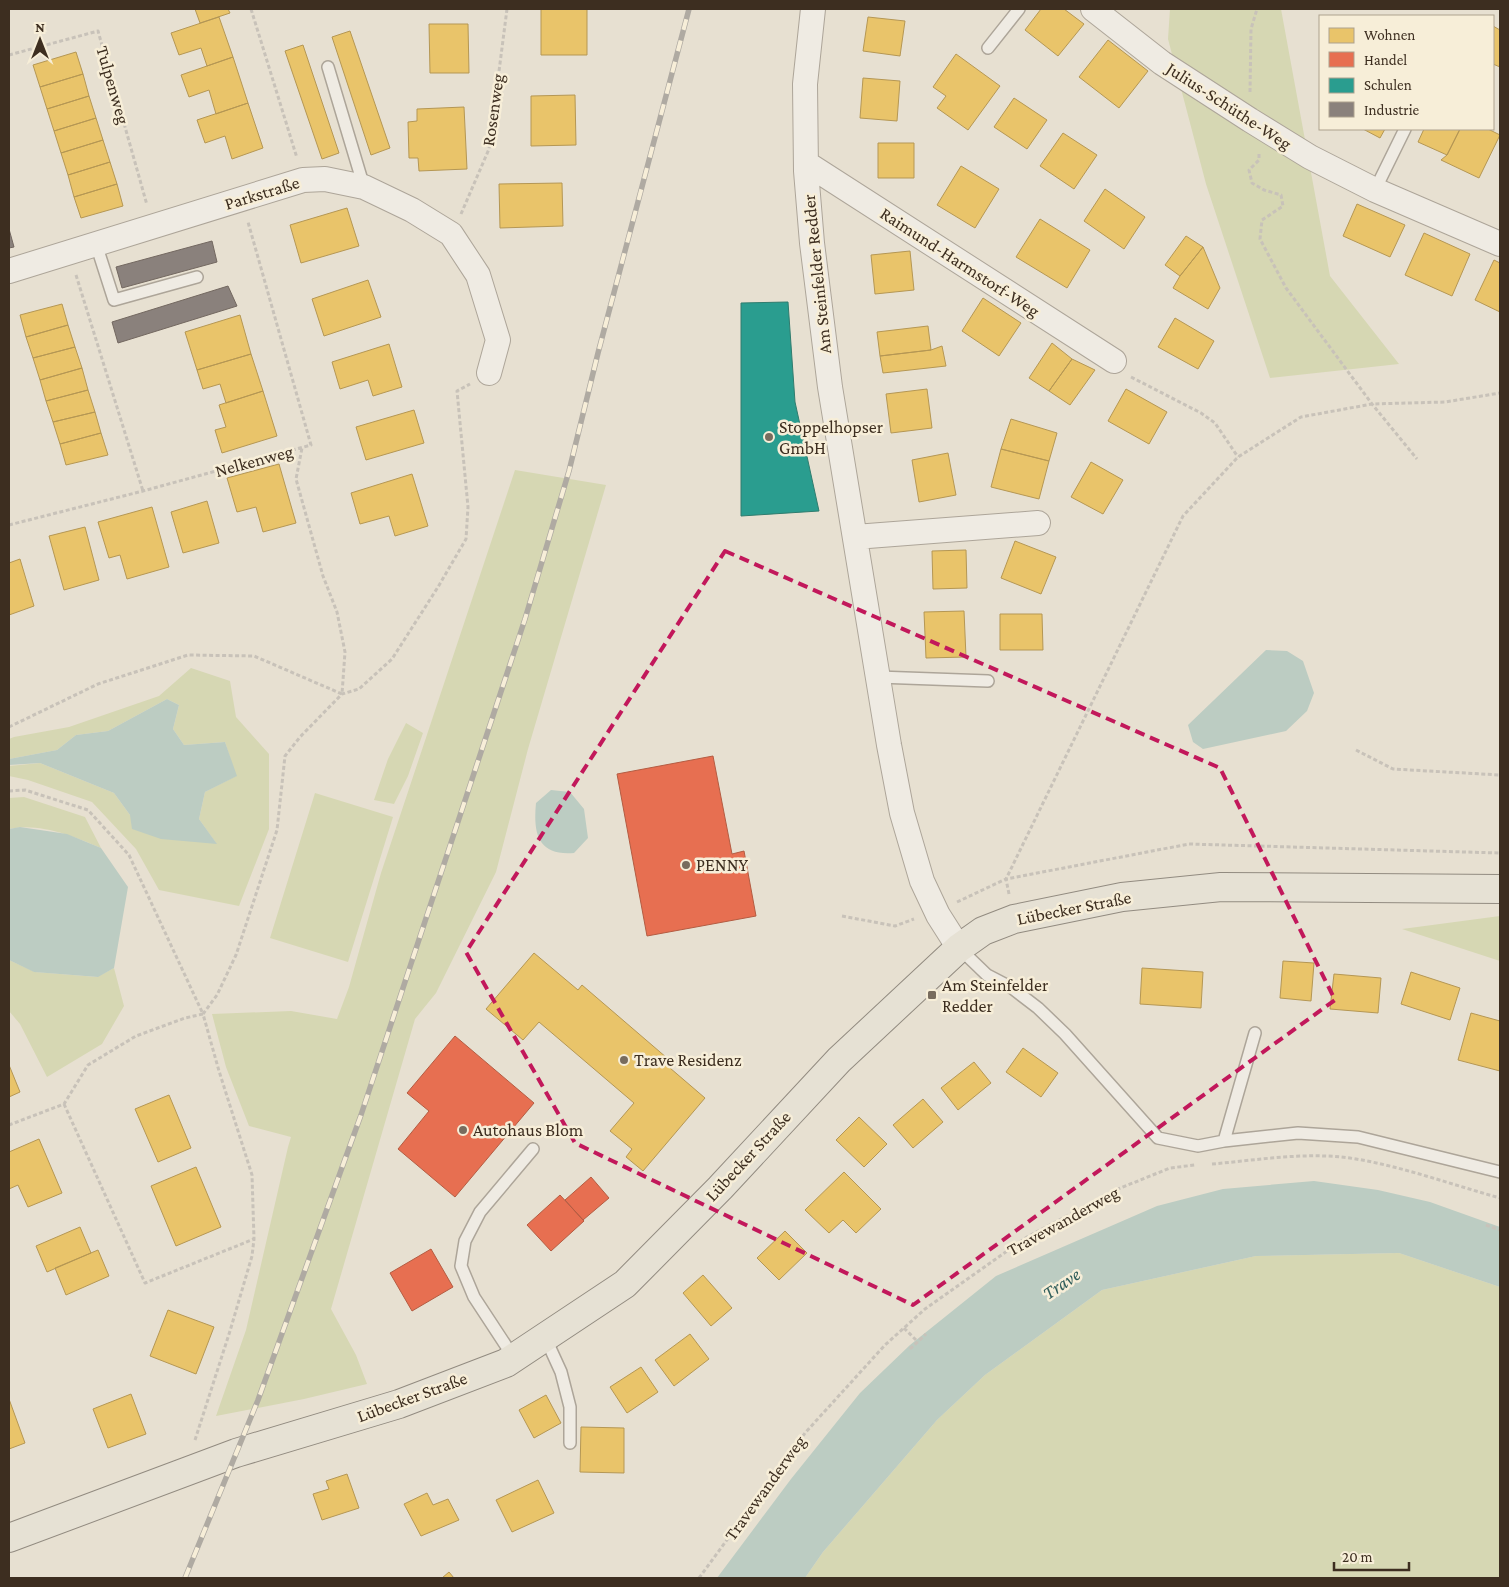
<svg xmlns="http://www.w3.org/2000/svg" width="1509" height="1587" viewBox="0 0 1509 1587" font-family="'Crimson Pro',serif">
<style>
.green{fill:#d6d7b3}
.water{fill:#bcccc2}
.homes{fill:#e9c46a;stroke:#b59754}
.shops{fill:#e76f51;stroke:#b45c42}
.schools{fill:#2a9d8f;stroke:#307c6e}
.industry{fill:#8a817c;stroke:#736860}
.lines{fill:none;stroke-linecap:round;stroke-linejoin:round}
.service-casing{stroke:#ada599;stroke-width:14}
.minor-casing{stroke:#ada599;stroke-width:26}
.primary-casing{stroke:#928b80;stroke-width:30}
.path{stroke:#c8c2b9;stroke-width:3;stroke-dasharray:4 2.5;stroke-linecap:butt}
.service{stroke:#efebe3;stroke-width:11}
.minor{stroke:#efebe3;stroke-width:24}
.primary{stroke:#e6e1d4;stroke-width:28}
.rail-casing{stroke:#afaaa2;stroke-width:5.5}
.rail{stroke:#f7eed8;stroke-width:4;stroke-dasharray:11;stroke-linecap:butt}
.marked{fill:none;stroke:#c2185b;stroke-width:4;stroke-dasharray:10 6;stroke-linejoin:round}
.poi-dot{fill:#786c5e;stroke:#f7eed8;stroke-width:2}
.labels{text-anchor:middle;stroke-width:5;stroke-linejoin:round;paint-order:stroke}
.street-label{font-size:18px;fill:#3d2e20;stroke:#f7eed8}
.poi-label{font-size:18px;fill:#3d2e20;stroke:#f7eed8;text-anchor:start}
.water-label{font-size:19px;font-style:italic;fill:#2f5d5a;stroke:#f7eed8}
</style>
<rect width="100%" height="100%" fill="#e7e0d1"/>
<path class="green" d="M1170 9H1281L1330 276 1399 364 1270 378 1206 184 1168 39Z
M515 470 606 485 528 749 496 872 436 993 415 1019 331 1309 356 1355 367 1384 304 1399 216 1416 246 1330 288 1147 291 1137 249 1126 226 1067 212 1014 291 1011 337 1019 349 987 381 873Z
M191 668 230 681 236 717 269 754V829L239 906 159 890 136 849 92 802 28 780 9 776V766L40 763 114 793 130 815 216 843 199 819 205 792 236 776 225 742 184 745 173 729 179 705 167 699 108 731 76 735 57 750 9 759V739L14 737 69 727 159 696Z
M406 723 423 733 408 776 394 804 374 800 388 759Z
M315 793 393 817 348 962 270 938Z
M24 797 85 817 101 848C74 836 38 822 9 829V798Z
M1500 916V961L1402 929Z
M9 960 35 972 97 977 114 968 124 1006 102 1044 47 1077 20 1024 9 1011Z
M1399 1253 1500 1287V1578H805L823 1552 937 1420 985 1375 1102 1290 1256 1256Z"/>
<path class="water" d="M1266 650 1287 651 1303 661 1314 693 1307 711 1286 731 1203 749 1193 742 1188 725Z
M167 699 179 705 173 729 184 745 225 742 237 776 205 792 199 819 217 844 161 839 132 829 130 815 114 793 40 763 9 765V759L57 750 76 735 108 731Z
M551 790 570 792 584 809 588 838 574 853C538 856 533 834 536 803Z
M20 827 67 834 101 848 128 887 114 968 98 977 34 972 9 960V829Z
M1314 1181 1378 1190 1430 1202 1500 1227V1287L1399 1253 1256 1256 1102 1290 985 1375 937 1420 823 1552 805 1578H717L791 1479 860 1393 910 1345 996 1276 1157 1206 1223 1189Z"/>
<path class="homes" d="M195 9H228L230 13 200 23Z
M541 9H587V55H541Z
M1041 9H1064L1084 24 1058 56 1025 30Z
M219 17 233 57 207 66 201 48 179 55 171 33Z
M868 17 905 21 900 56 863 51Z
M429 24H468L469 73H430Z
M1493 26 1500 30V67L1493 64Z
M350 31 390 148 371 155 332 37Z
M1108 40 1148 71 1119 108 1079 77Z
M303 45 339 153 322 159 285 51Z
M76 52 83 74 40 87 33 65Z
M956 54 1000 86 968 130 937 108 946 96 933 87Z
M233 57 248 103 216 114 209 90 189 97 181 75Z
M83 74 89 96 47 109 40 87Z
M863 78 900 81 897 121 860 118Z
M575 95 576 145 531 146V96Z
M89 96 96 118 54 131 47 109Z
M1014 98 1047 120 1027 149 994 127Z
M248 103 263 148 232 159 225 136 205 143 197 120Z
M464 107 467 169 419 171 418 158H409L408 122 417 121V109Z
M96 118 103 140 61 153 54 131Z
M1363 129H1385L1380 138Z
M1424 129H1460L1447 155 1418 142Z
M1460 129H1488L1500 135 1479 178 1441 160 1447 155Z
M1063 133 1097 155 1074 189 1040 166Z
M103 140 110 162 68 175 61 153Z
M878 143H914V178H878Z
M110 162 117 184 74 197 68 175Z
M961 166 999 189 975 228 937 205Z
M562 183 563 226 500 228 499 184Z
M117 184 123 206 81 218 74 197Z
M1105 189 1145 217 1124 249 1084 221Z
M1357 204 1405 225 1390 257 1343 236Z
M347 208 359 246 301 263 290 225Z
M1040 219 1090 250 1067 288 1016 257Z
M1424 233 1470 254 1452 296 1405 275Z
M1186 236 1203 247 1180 276 1165 265Z
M1203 247 1220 288 1208 309 1173 288 1180 276Z
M910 251 914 290 875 294 871 255Z
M1494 260 1500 263V312L1475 300Z
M368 280 381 317 324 336 312 299Z
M983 298 1021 323 999 356 962 331Z
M62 304 68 325 26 337 20 315Z
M240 315 251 354 197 370 185 332Z
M1175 318 1214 341 1198 369 1158 347Z
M68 325 75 347 33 358 26 337Z
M928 326 931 350 880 356 877 332Z
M1052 343 1072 359 1049 391 1029 378Z
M389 344 402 387 373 396 368 380 340 389 332 362Z
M942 346 946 366 883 373 880 356 931 350Z
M75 347 82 368 40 380 33 358Z
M251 354 263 391 226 403 220 384 203 389 197 370Z
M1072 359 1095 370 1070 405 1049 391Z
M82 368 88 390 46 401 40 380Z
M927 389 932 428 891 433 886 394Z
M1126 389 1167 412 1149 444 1108 421Z
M88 390 95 412 53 422 46 401Z
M263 391 277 436 222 453 215 430 226 427 219 405Z
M414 410 424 443 366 460 356 427Z
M95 412 101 433 60 444 53 422Z
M1011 419 1057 433 1049 461 1001 449Z
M101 433 108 455 66 465 60 444Z
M1001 449 1049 461 1039 499 991 487Z
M948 453 956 495 919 502 912 460Z
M1091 462 1123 480 1103 514 1071 497Z
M279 464 296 523 263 532 256 507 237 512 227 478Z
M412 474 428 526 395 536 389 516 360 524 351 493Z
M207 501 219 543 183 553 171 512Z
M152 507 169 567 127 579 120 555 109 558 98 522Z
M85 527 99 580 64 590 49 536Z
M1015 541 1056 557 1041 594 1001 578Z
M966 550 967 588 933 589 932 551Z
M20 559 34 606 9 615V563Z
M964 611 966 657 926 658 924 612Z
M1000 614H1042L1043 650H1000Z
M534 953 578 990 582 985 667 1058 663 1062 705 1098 643 1171 626 1157 632 1149 610 1131 634 1103 539 1022 523 1040 486 1009Z
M1283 961 1314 963 1311 1001 1280 998Z
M1142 968 1203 972 1201 1008 1140 1004Z
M1411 972 1460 988 1450 1020 1401 1004Z
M1334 974 1381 978 1378 1013 1330 1009Z
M1471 1013 1500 1021V1071L1458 1060Z
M1023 1048 1058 1073 1041 1097 1006 1072Z
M974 1062 991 1083 958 1110 941 1088Z
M9 1065 20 1092 9 1097Z
M169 1095 191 1148 158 1162 135 1109Z
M923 1099 943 1122 913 1148 893 1125Z
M859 1117 887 1144 864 1167 836 1140Z
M39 1139 62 1193 28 1207 18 1185 9 1189V1152Z
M196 1167 221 1227 176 1246 151 1186Z
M844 1172 881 1209 856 1233 843 1220 829 1233 805 1210Z
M80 1227 91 1253 47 1272 36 1246Z
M785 1231 807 1253 779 1280 757 1258Z
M98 1250 109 1276 66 1295 55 1268Z
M703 1275 732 1308 711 1326 683 1293Z
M168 1310 214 1327 196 1374 150 1356Z
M690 1334 709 1359 674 1386 655 1360Z
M641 1367 658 1392 627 1413 610 1387Z
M131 1394 146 1434 108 1448 93 1409Z
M546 1395 561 1423 534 1438 519 1410Z
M9 1399 25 1443 9 1449Z
M581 1427 624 1428V1473L580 1472Z
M347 1474 359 1508 322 1520 313 1494 329 1489 326 1481Z
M538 1480 554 1513 512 1532 496 1500Z
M427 1493 433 1505 448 1499 459 1520 421 1536 404 1504Z
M449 1572 454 1578H442Z"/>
<path class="shops" d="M713 756 732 854 744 851 756 916 647 936 617 774Z
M455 1036 534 1103 455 1197 398 1149 429 1111 407 1093Z
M591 1177 609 1198 583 1220 565 1200Z
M560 1195 584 1221 551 1251 527 1225Z
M431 1249 453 1287 412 1311 390 1273Z"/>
<path class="schools" d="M788 302 795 402 819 511 741 516V303Z"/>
<path class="industry" d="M9 229 14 247 9 248Z
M212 241 217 262 122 288 116 267Z
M228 286 237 306 118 343 112 322Z"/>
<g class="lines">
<g class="service-casing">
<path id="service" d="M988 48 1019 9
M328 67 364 187
M1375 190 1405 129
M96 244 114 300 197 277
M878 677 988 681
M959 948 987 975 1012 988 1038 1008 1065 1034 1158 1138 1198 1146 1224 1141 1298 1133 1358 1137 1500 1172
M1224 1141 1255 1033
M545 1337 561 1372 570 1407V1443
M514 1358 474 1297 461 1266 465 1241 480 1212 533 1149"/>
</g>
<g class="minor-casing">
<path id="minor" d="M813 9 805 84 806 171 812 243 830 387 889 745 902 813 922 881 938 915 959 948
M1093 9 1162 63 1250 120 1310 157 1375 190 1500 244
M806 163 1114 361
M9 271 303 180 325 179 364 187 412 210 451 234 478 275 498 340 489 373
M855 537 1038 523"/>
</g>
<g class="primary-casing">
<path id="primary" d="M9 1538 236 1453 399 1404 506 1363 625 1284 720 1188 839 1060 959 948 983 931 1014 919 1122 897 1221 887 1500 889"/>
</g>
<path class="path" d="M251 9 297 158
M9 55 98 31 147 205
M1250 92 1251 29 1257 9
M1259 154V160L1249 170 1252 183 1264 190 1281 195 1283 206 1262 220 1260 239 1286 288 1372 404 1417 459
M461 214 489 149 507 9
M76 275 143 491
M1131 377 1201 413 1215 423 1238 457
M9 525 143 491 311 445 248 222
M9 727 98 684 188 655 254 656 342 694 345 652 337 612 323 576 296 479 302 448
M1356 750 1393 769 1500 775
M9 791 25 790 88 810 129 855 203 1014 185 1018 136 1036 88 1065 64 1104 9 1125
M1009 894 1006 879 1183 516 1238 457 1301 417 1372 404 1445 402 1500 393
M957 902 1006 879 1189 844 1500 853
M842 916 895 926 914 919
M64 1104 145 1283 254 1239
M1212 1164C1259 1160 1309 1151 1356 1159 1404 1167 1453 1185 1500 1198
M1486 1225 1500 1230
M904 1328 918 1342
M910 1349 926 1334
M195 1440 230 1331 252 1256 254 1239 252 1175 219 1071 203 1014 217 995 236 955 277 830 285 756 300 737 342 694 359 689 392 659 438 587 466 539 468 507 457 391 470 384
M699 1578 805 1433 885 1345 925 1309 1027 1237 1118 1189 1170 1168 1195 1165"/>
<use href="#service" class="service"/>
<use href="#minor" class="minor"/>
<use href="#primary" class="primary"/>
<g class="rail-casing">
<path id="rail" d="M185 1578 258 1400 361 1115 525 619 569 471 598 353 689 9"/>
</g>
<use href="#rail" class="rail"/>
</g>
<path class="marked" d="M725 551 1220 768 1335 1000 913 1305 575 1143 466 952Z"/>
<g class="poi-dot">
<circle cx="769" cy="437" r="5"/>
<circle cx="686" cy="865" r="5"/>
<rect x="927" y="990" width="10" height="10" rx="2.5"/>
<circle cx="624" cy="1060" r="5"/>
<circle cx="463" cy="1130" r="5"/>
</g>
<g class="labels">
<g class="street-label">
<text transform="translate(113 85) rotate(74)" y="6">Tulpenweg</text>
<text transform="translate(1229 106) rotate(33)" y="6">Julius-Schüthe-Weg</text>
<text transform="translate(493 110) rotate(-82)" y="6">Rosenweg</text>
<text transform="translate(262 193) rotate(-17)" y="6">Parkstraße</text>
<text transform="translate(960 262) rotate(33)" y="6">Raimund-Harmstorf-Weg</text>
<text transform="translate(817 274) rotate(-96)" y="6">Am Steinfelder Redder</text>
<text transform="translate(254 461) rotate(-15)" y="6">Nelkenweg</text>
<text transform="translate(1074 908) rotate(-11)" y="6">Lübecker Straße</text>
<text transform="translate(748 1156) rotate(-47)" y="6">Lübecker Straße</text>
<text transform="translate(1063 1221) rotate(-29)" y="6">Travewanderweg</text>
<text transform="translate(412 1397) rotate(-20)" y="6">Lübecker Straße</text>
<text transform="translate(765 1488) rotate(-54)" y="6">Travewanderweg</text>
</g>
<g class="poi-label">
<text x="779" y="433">Stoppelhopser<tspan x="779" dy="21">GmbH</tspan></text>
<text x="696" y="871">PENNY</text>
<text x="942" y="991">Am Steinfelder<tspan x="942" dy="21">Redder</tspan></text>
<text x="634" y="1066">Trave Residenz</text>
<text x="473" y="1136">Autohaus Blom</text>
</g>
<g class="water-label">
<text transform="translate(1061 1283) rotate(-34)" y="7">Trave</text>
</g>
</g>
<rect width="1509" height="1587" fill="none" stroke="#3d2e20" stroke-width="20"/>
<rect x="1319" y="15" width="175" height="115" fill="#f7eed8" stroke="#ada18e"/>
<rect x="1329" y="28" width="25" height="15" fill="#e9c46a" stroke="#ada18e"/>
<text x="1364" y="40" font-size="15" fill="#3d2e20">Wohnen</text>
<rect x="1329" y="52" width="25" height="15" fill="#e76f51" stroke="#ada18e"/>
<text x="1364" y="65" font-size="15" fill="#3d2e20">Handel</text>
<rect x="1329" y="78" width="25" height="15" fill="#2a9d8f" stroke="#ada18e"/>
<text x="1364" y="90" font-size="15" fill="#3d2e20">Schulen</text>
<rect x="1329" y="102" width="25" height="15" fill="#8a817c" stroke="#ada18e"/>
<text x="1364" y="115" font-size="15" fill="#3d2e20">Industrie</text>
<g transform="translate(40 40)" stroke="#f7eed8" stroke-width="4" paint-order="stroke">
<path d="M0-4L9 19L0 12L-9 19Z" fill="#3d2e20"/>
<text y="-8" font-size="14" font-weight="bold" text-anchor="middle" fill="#3d2e20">N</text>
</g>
<path d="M1334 1562v8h75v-8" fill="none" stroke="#3d2e20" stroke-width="2.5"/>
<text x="1342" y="1562" font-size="15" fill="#3d2e20" stroke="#f7eed8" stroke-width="4" paint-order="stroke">20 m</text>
</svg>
